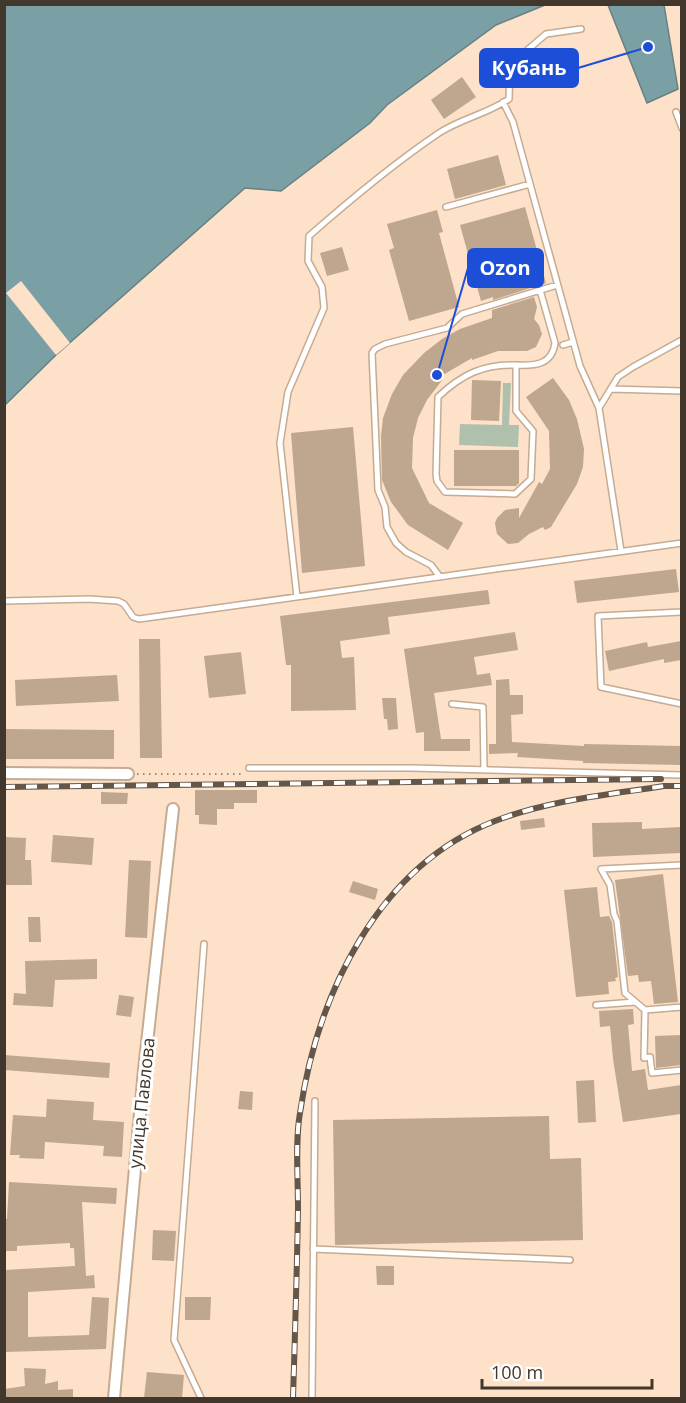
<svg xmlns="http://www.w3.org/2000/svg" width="686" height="1403" viewBox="0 0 686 1403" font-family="'Open Sans',sans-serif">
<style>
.green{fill:#afc1ad}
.water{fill:#7aa0a5;stroke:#698081;stroke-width:1.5}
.pier{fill:#fde1c8}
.building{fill:#bea68f}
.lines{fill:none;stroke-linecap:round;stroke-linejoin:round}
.lane-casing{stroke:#c5ab92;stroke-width:8}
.street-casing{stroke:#c5ab92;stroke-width:14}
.path{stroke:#9b8877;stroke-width:2;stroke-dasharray:1.5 4.5;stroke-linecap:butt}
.lane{stroke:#fff;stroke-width:5}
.street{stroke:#fff;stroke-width:10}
.rail-casing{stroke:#645649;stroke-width:6}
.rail{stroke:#fff;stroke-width:4;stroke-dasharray:11;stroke-linecap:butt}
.labels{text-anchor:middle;stroke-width:6;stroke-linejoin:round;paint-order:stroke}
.street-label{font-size:18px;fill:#42372d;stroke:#fff}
.leader{fill:none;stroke:#1d4ed8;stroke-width:2}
.callout-dot{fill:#1d4ed8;stroke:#fff;stroke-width:2}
.callout{fill:#1d4ed8;stroke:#1d4ed8;stroke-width:2}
.callout-label{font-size:20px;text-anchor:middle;font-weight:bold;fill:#fff}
</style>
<rect width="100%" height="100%" fill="#fde1c8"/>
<path class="green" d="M503 383H511L509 425H519L518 447 459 445 460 424 502 425Z"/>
<path class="water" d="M5 5H545L496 25 387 105 370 123 281 191 245 188 56 355 5 405Z
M608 5H664L678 89 647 103Z"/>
<path class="pier" d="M21 281 70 343 56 355 6 293Z"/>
<path class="building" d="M462 77 476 97 444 119 431 100Z
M498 155 506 185 455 199 447 169Z
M525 207 546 283 493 300V297L481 301 460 225Z
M437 210 443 232 439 233 459 307 409 321 389 250 394 248 387 224Z
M342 247 349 270 327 276 320 253Z
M534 297 537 307 534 319 539 325 542 334 536 347 527 351H498L472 360V358L436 379H443L427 400 418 418 413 438 412 468 429 503 463 523 448 550 408 525 391 502 382 480 381 436 383 418 392 394 403 375 424 353 442 339 460 329 492 318V310Z
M553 378 569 400 577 419 584 449 583 467 577 484 551 527 545 530 543 527 529 534 518 543 508 544 497 534 495 523 497 518 505 510 519 508V518L539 482 542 484 550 469 549 431 526 397Z
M472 380 501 381 499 421 471 420Z
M353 427 365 566 302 573 291 433Z
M454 450H519V483L516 486H454Z
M676 569 679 592 577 603 574 581Z
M488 590 490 604 388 617 390 634 340 641 342 658 354 657 356 710 291 711V665H286L280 616Z
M515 632 518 650 474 657 477 675 490 673 492 685 434 693 441 739H470V751H424V732L416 733 404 649Z
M139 639H160L162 758H140Z
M681 641V660L664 663V659L609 671 605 651 647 642 648 647Z
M241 652 246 694 209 698 204 656Z
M117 675 119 701 16 706 15 680Z
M509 679 510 695H523V714L511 715 512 742 584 746V744L681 746V765L583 763V761L517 757 518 753 489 754V744H496V680Z
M382 698H396L398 729 388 730 387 719H384Z
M4 729 114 730V759H4Z
M195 790H257V803H234V809H217V825L199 824V815H195Z
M101 792 128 793 127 804H101Z
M544 818 545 827 521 830 520 821Z
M642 822V829L681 827V853L593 857 592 823Z
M53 835 94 838 92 865 51 862Z
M4 837 26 838 25 860H31L32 885H4Z
M129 860 151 861 147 938 125 937Z
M663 874 678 1002 654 1004 651 981 639 982 638 975 628 976 615 880Z
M353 881 378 889 375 900 349 892Z
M597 887 600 917 609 916 612 922 618 977 615 978 616 981 608 982 609 994 576 997 564 890Z
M28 917H40L41 942H29Z
M97 959V979L55 980 53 1007 13 1005 14 993 26 994 25 961Z
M119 995 134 997 131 1017 116 1015Z
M633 1009 634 1024 628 1025 632 1071 645 1069 648 1090 681 1085V1114L623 1122 613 1059 610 1026 600 1027 599 1011Z
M681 1035V1065L656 1068 655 1036Z
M4 1055 110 1063 109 1078 4 1070Z
M594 1080 596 1122 578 1123 576 1081Z
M240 1091 253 1092 252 1110 238 1109Z
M47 1099 94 1102 93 1120 124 1122 122 1157 103 1156 104 1146 45 1142 44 1159 19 1158 20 1155H10L13 1115 46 1117Z
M549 1116 550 1159 581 1158 583 1240 335 1245 333 1120Z
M9 1182 117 1188 116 1204 82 1202 86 1276 94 1275 95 1288 28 1292V1337L89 1335 92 1297 109 1298 106 1349 4 1352V1270L75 1266 74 1248H70V1243L17 1246V1251H4V1219H7Z
M153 1230 176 1231 174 1261 152 1260Z
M376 1266H394V1285H377Z
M185 1297H211L210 1320H185Z
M24 1368 46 1369 45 1384 58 1381V1390L73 1389V1398H4V1389L25 1386Z
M147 1372 184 1375 182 1398H144Z"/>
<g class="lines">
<g class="lane-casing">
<path id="lane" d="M503 102 513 122 530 184
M676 112 682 128
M446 207 530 184 580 366 599 408
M563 345 573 342
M516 365C484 364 462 374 438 397L436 474 437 481 445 492 515 494 531 479 533 431 516 411V365C535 366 552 365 555 343L540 290
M611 389 682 391
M621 551 599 408 618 377 633 367 682 340
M440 577 431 565 406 552 396 543 387 527 385 507 378 490 372 353 375 349 385 344 447 328 462 314 557 285
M297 597 280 443 288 392 324 308 322 287 308 261 309 236C350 200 393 164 439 133 460 119 487 114 509 99L510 65 546 34 581 29
M4 601 89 599 118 601 124 604 133 617 139 619 682 543
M682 612 598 616 601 687 682 704
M452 704 483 707 484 769
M249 768H411L682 775
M596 1005 635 1002
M682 1007 645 1010 644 1058 650 1057 652 1073 682 1070
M645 1010 625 993 617 921 614 914 610 885 601 869 682 865
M313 1249 570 1260
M201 1398 174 1340 204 944
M312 1398 315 1101"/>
</g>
<g class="street-casing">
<path id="street" d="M4 773 128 774
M114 1398 144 1070 173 809"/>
</g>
<path class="path" d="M137 774H242"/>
<use href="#lane" class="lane"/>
<use href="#street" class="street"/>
<g class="rail-casing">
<path id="rail" d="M4 787 661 779
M293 1398C295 1335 297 1271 298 1208 298 1178 295 1141 300 1113 317 995 378 866 495 821 549 800 607 795 664 786H682"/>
</g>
<use href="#rail" class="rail"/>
</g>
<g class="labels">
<g class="street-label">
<text transform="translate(142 1103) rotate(-84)" y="6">улица Павлова</text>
</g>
</g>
<path class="leader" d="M648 47L578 68M437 375L468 268"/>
<g class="callout-dot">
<circle cx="648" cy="47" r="6"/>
<circle cx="437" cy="375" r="6"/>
</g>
<g class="callout">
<rect x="480" y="49" width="98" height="38" rx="6"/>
<rect x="468" y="249" width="75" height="38" rx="6"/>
</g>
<g class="callout-label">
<text x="529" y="75">Кубань</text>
<text x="505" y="275">Ozon</text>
</g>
<rect width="686" height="1403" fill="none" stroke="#42372d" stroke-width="12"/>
<path d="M482 1379v9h170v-9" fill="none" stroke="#42372d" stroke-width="3"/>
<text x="491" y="1379" font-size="18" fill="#42372d" stroke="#ffffff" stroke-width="4.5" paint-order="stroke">100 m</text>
</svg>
